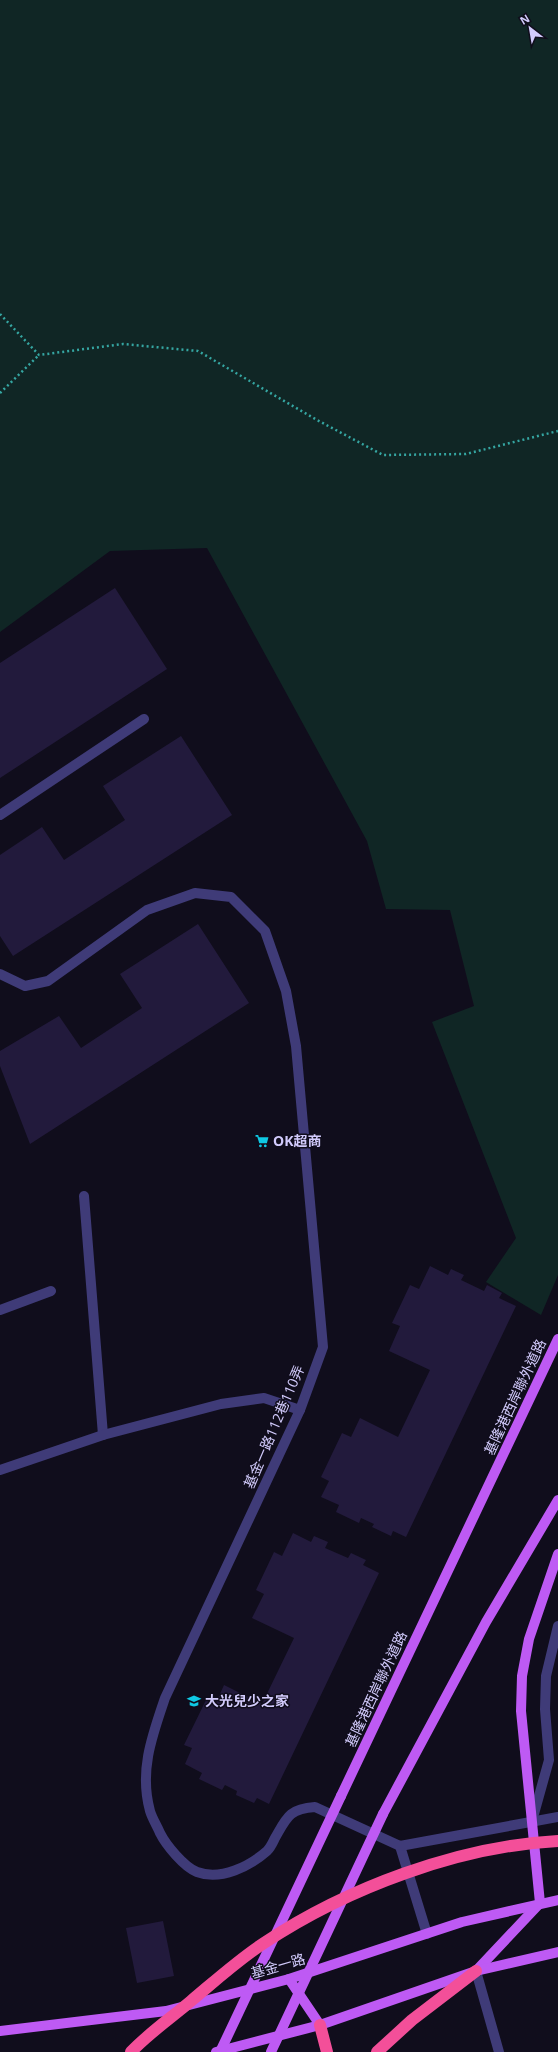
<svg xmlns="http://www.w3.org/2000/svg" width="558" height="2052" font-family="'Open Sans','Noto Sans TC',sans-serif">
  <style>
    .green { fill: #102625 }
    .building { fill: #221a3c }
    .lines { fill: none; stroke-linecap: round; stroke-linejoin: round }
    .path { stroke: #35a6a2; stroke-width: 2.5; stroke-dasharray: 2 3; stroke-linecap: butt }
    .lane { stroke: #3f3b78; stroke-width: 10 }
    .street { stroke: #3f3b78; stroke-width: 10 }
    .primary { stroke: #be5af4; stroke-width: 10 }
    .highway { stroke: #f34f99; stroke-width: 12 }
    .primary-bridge { stroke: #be5af4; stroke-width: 10 }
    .highway-bridge { stroke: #f34f99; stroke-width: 12 }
    .labels { text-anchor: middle; stroke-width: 3; stroke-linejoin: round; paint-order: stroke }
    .poi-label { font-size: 14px; font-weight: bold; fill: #d2cbfc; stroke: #100d1c; text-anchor: start }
    .street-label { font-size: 14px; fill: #d2cbfc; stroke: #100d1c }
  </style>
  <rect width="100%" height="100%" fill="#100d1c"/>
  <polygon class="green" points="0,0 558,0 558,1275 541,1315 486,1282 516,1238 432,1022 474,1006 450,910 386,909 367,841 207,548 110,551 0,632"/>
  <g class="building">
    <polygon points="115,588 167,669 0,778 0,663"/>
    <polygon points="181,736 232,815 13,956 0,936 0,855 42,827 64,860 125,820 103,786"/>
    <polygon points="198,924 249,1003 30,1144 0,1066 0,1051 59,1016 81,1048 110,1029 142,1008 120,974"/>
    <polygon points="430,1266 448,1275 451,1269 464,1275 461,1280 484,1291 487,1285 502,1293 499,1298 516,1306 406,1537 393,1531 391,1536 372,1527 374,1524 361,1518 359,1523 336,1512 339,1505 321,1497 329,1481 321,1477 342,1433 351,1437 360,1418 398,1437 430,1370 389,1351 400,1326 392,1323 410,1285 419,1289"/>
    <polygon points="293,1533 311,1542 314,1536 328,1542 325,1548 348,1558 351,1553 366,1560 363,1565 379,1573 269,1804 257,1798 254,1803 236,1795 237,1791 225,1785 222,1790 199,1779 202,1773 185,1764 192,1748 184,1745 206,1700 215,1705 224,1685 262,1704 294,1638 252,1618 264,1594 256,1590 274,1552 282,1556"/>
    <polygon points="163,1921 174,1976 137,1983 126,1928"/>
  </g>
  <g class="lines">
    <g class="path">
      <polyline points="0,314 39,355 123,344 198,351 317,420 383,455 466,454 558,431"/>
      <polyline points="0,393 39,355"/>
    </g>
    <g class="lane">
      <polyline points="0,815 144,719"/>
      <polyline points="84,1196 103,1435"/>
      <polyline points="0,1470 103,1435 221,1404 264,1398 300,1410"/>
      <polyline points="532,1821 549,1760 545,1709 546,1676 558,1626"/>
      <polyline points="400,1846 427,1934"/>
    </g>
    <g class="street">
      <path d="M0 974 25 986 48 981 147 910 195 893 231 897 265 931 286 991 296 1046 323 1347 300 1410 165 1698C152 1736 139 1771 150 1811 152 1818 157 1826 160 1833 166 1845 184 1867 197 1872 221 1881 250 1866 267 1851 271 1847 273 1842 275 1838 287 1817 289 1809 315 1807L400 1846 558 1817"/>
      <polyline points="0,1310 51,1291"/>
      <polyline points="476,1971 499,2052"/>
    </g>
    <g class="primary">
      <polyline points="341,1796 558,1339"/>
      <polyline points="383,1814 486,1622 558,1500"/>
      <polyline points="476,1971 540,1903 521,1711 522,1676 529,1639 558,1554"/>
      <polyline points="289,1979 320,2025"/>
      <polyline points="0,2031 166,2011 289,1979 462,1922 558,1900"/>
      <polyline points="216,2052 320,2025 476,1971 558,1952"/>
    </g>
    <g class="highway">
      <polyline points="320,2025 327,2052"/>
      <polyline points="377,2052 412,2020 476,1971"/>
    </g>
    <g class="primary-bridge">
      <polyline points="220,2052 341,1796"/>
      <polyline points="271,2052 383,1814"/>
    </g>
    <path class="highway-bridge" d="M131 2052C149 2033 171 2018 191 2001 215 1981 238 1960 264 1943 347 1888 459 1846 558 1841"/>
  </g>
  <defs>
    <g id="supermarket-bare" transform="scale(1.08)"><path d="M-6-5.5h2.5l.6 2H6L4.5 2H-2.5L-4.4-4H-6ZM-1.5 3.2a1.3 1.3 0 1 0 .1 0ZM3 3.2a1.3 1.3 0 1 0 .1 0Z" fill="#0fc9e4" stroke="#100d1c" stroke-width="2.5" paint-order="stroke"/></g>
    <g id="school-bare" transform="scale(1.08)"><path d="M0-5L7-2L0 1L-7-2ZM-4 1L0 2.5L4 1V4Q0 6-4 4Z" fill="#0fc9e4" stroke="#100d1c" stroke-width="2.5" paint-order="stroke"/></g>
  </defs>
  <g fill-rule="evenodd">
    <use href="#supermarket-bare" x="262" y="1141"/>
    <use href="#school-bare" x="194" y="1701"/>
  </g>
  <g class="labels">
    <g class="poi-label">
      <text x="273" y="1146">OK超商</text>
      <text x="205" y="1706">大光兒少之家</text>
    </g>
    <g class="street-label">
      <text transform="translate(515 1397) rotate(-65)" y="5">基隆港西岸聯外道路</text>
      <text transform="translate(274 1427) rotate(-67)" y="5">基金一路112巷110弄</text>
      <text transform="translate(376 1689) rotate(-65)" y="5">基隆港西岸聯外道路</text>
      <text transform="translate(278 1966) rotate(-16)" y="5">基金一路</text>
    </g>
  </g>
  <g transform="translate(530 28) rotate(329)" stroke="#100d1c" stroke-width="3" paint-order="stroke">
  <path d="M0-3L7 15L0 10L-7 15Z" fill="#d2cbfc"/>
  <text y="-6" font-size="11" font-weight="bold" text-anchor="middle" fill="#d2cbfc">N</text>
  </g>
</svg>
